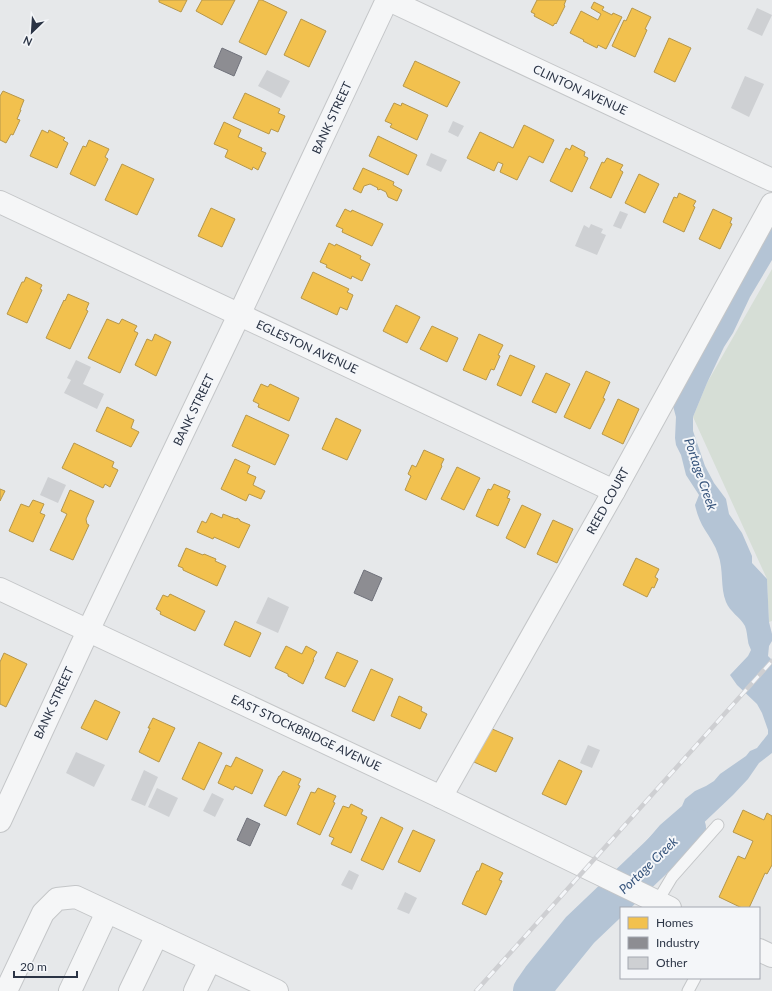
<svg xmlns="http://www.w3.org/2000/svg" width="772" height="991" font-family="Lato,sans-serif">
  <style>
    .green { fill: #d6ded6 }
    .water { fill: #b4c4d5 }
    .homes { fill: #f2c14e; stroke: #b6974b }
    .industry { fill: #8d8d92; stroke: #70727b }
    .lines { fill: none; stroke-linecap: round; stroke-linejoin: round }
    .river { stroke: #b4c4d5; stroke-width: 38 }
    .building { fill: #ced0d3 }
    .lane-casing { stroke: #c4c6c8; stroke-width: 13 }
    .street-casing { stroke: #c4c6c8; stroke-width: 24 }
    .lane { stroke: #f5f6f7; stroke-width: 11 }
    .street { stroke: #f5f6f7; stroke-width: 22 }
    .rail-casing { stroke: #cecfd2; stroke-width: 4.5 }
    .rail { stroke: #f4f6f9; stroke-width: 3; stroke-dasharray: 9; stroke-linecap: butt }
    .labels { text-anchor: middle; stroke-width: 4; stroke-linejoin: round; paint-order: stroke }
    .street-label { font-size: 12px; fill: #2b3445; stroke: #f4f6f9 }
    .water-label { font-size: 13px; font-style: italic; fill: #34527a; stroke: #f4f6f9 }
  </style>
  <rect width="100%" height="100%" fill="#e6e8ea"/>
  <polygon class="green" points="772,269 772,621 769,622 767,579 693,417 707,383"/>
  <g class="water">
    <path d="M772 226V260L750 297 733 333 724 347 707 383 693 417V431L705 466 714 483 726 499 729 514 742 533 752 556V563L767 579 769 622 772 634V641L769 646 768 656 772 660V753L759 763 748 779 733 795 657 867 632 854 636 851 642 846 660 825 682 806 685 799 695 791 706 786 714 781 720 774 746 756 750 751 757 748 768 734V730L762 713 757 704 737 685 730 675 748 656 751 650C750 647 748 644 748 641 747 636 747 631 745 626 740 617 730 612 726 602 720 587 724 570 718 554 715 545 710 538 705 530 700 522 697 514 695 505L699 495 686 475 681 455 676 445 675 438 676 417 673 406 679 395Z"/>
    <polygon points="596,907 612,915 549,991 521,991 528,972 579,919"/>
  </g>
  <g class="homes">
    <polygon points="159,0 187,0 181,12 159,2"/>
    <polygon points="202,0 235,0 222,25 196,11"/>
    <polygon points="259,0 262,0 287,12 266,55 239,42"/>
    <polygon points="537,0 566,0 564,5 565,6 556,24 555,23 553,26 534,16 535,14 531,12"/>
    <polygon points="594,2 604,7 602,10 612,15 613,13 622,17 606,49 598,45 597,48 583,41 584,40 570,33 581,11 598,20 601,14 591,8"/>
    <polygon points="632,8 651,17 645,29 647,30 635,57 612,46 624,20 626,21"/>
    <polygon points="301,19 326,31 309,67 284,55"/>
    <polygon points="669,38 691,48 675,82 654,72"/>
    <polygon points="415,61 460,82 447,107 403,86"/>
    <polygon points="3,91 24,100 20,110 21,110 17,119 20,120 13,135 11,134 6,143 0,140 0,96"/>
    <polygon points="245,93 280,109 278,113 285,116 278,132 271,129 269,134 233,118"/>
    <polygon points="394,103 401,106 402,103 428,115 417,140 390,127 392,124 385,121"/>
    <polygon points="224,122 241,130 238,137 262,148 261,151 266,153 258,170 253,167 252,170 225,157 228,150 214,144"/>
    <polygon points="524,125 554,140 543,163 529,156 517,180 500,172 503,164 498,162 494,171 467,158 480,132 513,148"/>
    <polygon points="42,130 48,133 49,130 65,138 63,140 68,143 57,168 30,156"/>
    <polygon points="378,136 417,155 408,175 369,156"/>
    <polygon points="89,140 109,149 105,157 108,159 95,186 70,174 83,146 86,147"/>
    <polygon points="572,145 585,152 584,156 588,158 572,192 550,181 566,148 570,150"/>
    <polygon points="607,158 623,165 620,170 623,172 611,198 590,188 602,162 604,163"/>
    <polygon points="122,164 154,179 137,215 105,200"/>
    <polygon points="363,168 394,182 393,185 402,190 397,201 388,197 386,192 380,189 379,190 377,189 378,188 370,184 364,186 361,193 353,189"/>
    <polygon points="639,174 659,184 645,213 625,203"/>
    <polygon points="679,193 696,201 693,206 695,207 684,232 663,222 674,197 677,198"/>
    <polygon points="211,208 235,219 222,247 198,236"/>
    <polygon points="345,209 351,212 352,210 383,224 372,246 342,232 343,229 336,226"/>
    <polygon points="713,209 732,218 730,223 732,224 720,249 699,239"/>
    <polygon points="329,243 335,246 336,244 361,256 360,259 370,264 362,281 352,276 351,279 326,267 327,265 320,262"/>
    <polygon points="313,272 349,289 347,292 353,295 347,310 340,307 337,315 301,298"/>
    <polygon points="26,277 42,285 40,289 42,290 27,323 7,314 22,282 24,282"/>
    <polygon points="68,294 89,303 86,310 88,311 70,349 46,338 64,300 65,301"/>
    <polygon points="396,305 420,317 407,343 383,331"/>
    <polygon points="107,319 119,324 122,319 137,326 134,331 138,333 120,373 88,358"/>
    <polygon points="432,326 458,338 447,362 420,349"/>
    <polygon points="155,334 171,342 156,376 135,365 147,339 152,341"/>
    <polygon points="479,334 503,345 498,355 500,356 494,370 491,369 486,380 463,370"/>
    <polygon points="510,355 535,366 521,396 497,385"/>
    <polygon points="586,371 610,382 603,398 605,399 590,429 564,417"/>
    <polygon points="546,373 570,384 556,413 532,402"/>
    <polygon points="261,384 268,387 270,384 299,398 289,421 258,407 259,404 253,401"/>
    <polygon points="618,399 639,409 623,444 602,434"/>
    <polygon points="107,407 134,420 131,428 139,432 131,447 96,431"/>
    <polygon points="246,415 289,435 275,465 232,446"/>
    <polygon points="336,418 361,430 347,460 322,449"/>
    <polygon points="74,443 114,462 112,467 118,470 110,487 105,484 103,488 62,468"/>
    <polygon points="424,450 444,459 441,465 442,466 426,500 405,490 411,476 408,474 412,465 416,467"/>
    <polygon points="235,459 250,466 247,473 256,477 253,485 265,491 261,499 249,494 246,501 221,489"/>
    <polygon points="457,467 480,478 464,510 441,499"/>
    <polygon points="494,484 510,491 507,498 510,499 498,526 476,516 488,489 491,490"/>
    <polygon points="0,489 5,491 0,501"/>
    <polygon points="70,490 94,501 86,519 87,524 89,525 73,560 50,550 67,514 61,511"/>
    <polygon points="33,500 44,504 40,513 45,515 33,542 9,531 21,504 29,507"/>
    <polygon points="522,505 541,514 525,548 506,538"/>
    <polygon points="211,513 222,518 223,514 236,519 237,518 240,520 240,521 250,525 239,548 214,537 213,539 197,532 202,521 206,523"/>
    <polygon points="553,520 573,529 557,563 537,554"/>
    <polygon points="186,548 203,555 204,554 216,559 215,561 226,566 217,586 183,570 183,568 178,566"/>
    <polygon points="636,558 659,569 655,577 658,579 654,588 652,587 647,597 623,585"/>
    <polygon points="170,594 205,611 195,631 160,614 161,612 156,609 163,595 168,597"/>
    <polygon points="235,621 261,633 250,657 224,645"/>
    <polygon points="286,646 302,654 306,646 317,652 313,659 314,660 303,684 288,676 288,674 275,668"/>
    <polygon points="337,652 358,661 345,687 325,678"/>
    <polygon points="4,653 27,664 6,707 0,704 0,662"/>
    <polygon points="371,669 393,679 374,721 352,711"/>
    <polygon points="399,696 422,707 421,711 427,714 420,729 391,716"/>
    <polygon points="95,700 120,712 107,740 81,728"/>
    <polygon points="153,718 175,728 159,762 139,752 150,728 148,728"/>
    <polygon points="490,728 513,738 496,772 474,762"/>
    <polygon points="199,742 222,753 204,790 182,779"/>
    <polygon points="236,757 263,770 252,794 235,786 233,790 218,783 226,765 231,767"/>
    <polygon points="559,760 582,771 566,805 542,794"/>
    <polygon points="283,771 301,779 298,785 300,786 286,816 264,806 279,776 280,776"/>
    <polygon points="318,788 336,796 333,802 335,803 320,835 297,824 311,792 315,793"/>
    <polygon points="351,804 363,810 361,814 367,817 351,853 331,844 334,838 329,836 343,806 349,808"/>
    <polygon points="743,810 764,820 767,813 772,816 772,865 767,874 765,873 749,908 742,908 719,897 738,856 745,859 753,841 733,832"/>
    <polygon points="381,817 403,828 383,870 361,860"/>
    <polygon points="413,830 435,840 420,872 398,862"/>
    <polygon points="482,863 503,873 499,880 502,881 486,915 462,904 477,871 479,871"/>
  </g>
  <g class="industry">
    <polygon points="222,48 242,57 234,76 214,67"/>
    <polygon points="364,570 382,578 372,601 354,593"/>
    <polygon points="247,818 260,824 250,846 237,840"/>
  </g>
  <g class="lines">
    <polyline class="river" points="532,991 541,978 580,930 687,828"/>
  </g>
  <g class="building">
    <polygon points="757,8 772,15 762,36 747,29"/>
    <polygon points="267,70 290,81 281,98 258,86"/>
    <polygon points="745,76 764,84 749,117 731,108"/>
    <polygon points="453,121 464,126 458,137 448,132"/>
    <polygon points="431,153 447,160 441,172 426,165"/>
    <polygon points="620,211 628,214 621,229 613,226"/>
    <polygon points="591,224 603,229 601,233 606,235 597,255 575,246 584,225 589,228"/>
    <polygon points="76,360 91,367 83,384 104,394 97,409 64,393 71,380 67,378"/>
    <polygon points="48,477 66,485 58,503 40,495"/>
    <polygon points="268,597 289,607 278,633 256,623"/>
    <polygon points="588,745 600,750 592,768 580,763"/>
    <polygon points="76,752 105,765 94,787 66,773"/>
    <polygon points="144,770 158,777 145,806 131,800"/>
    <polygon points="157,788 178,798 169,817 148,807"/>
    <polygon points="212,793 224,799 215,817 203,811"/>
    <polygon points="349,870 359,875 352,890 341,885"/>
    <polygon points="405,892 417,898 409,914 397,909"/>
  </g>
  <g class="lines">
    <g class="lane-casing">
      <g id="lane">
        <polyline points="657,902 672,877 718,825"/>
        <polyline points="688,991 695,978"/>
      </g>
    </g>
    <g class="street-casing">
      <g id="street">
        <polyline points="389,0 772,180"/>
        <polyline points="0,202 614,491"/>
        <polyline points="0,589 441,797 670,908"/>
        <polyline points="441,797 614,491 772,204"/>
        <polyline points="0,821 88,631 239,315 387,0"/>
        <polyline points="759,950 772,956"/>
        <polyline points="6,991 43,913 57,899 76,897 277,991"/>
        <polyline points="70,991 107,912"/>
        <polyline points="130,991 157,935"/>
        <polyline points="195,991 210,960"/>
      </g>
    </g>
    <use href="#lane" class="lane"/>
    <use href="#street" class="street"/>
    <g class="rail-casing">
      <polyline id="rail" points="476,991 772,661"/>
    </g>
    <use href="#rail" class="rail"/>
  </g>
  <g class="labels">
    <g class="street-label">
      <text transform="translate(580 90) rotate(25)" y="4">CLINTON AVENUE</text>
      <text transform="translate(332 118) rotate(-65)" y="4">BANK STREET</text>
      <text transform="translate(307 347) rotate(25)" y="4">EGLESTON AVENUE</text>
      <text transform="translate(194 410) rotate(-64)" y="4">BANK STREET</text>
      <text transform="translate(608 501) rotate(-61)" y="4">REED COURT</text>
      <text transform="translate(54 703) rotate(-65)" y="4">BANK STREET</text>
      <text transform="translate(306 733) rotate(25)" y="4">EAST STOCKBRIDGE AVENUE</text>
    </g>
    <g class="water-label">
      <text transform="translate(701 474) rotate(71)" y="5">Portage Creek</text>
      <text transform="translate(648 865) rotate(-44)" y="5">Portage Creek</text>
    </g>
  </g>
  <rect x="620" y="907" width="140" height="72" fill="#f4f6f9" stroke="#a4a8b1"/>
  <rect x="628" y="917" width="20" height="12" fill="#f2c14e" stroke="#a4a8b1"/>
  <text x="656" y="927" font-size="12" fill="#2b3445">Homes</text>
  <rect x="628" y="937" width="20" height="12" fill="#8d8d92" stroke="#a4a8b1"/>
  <text x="656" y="947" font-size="12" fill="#2b3445">Industry</text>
  <rect x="628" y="957" width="20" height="12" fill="#ced0d3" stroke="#a4a8b1"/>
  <text x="656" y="967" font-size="12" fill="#2b3445">Other</text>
  <g transform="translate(32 32) rotate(205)" stroke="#f4f6f9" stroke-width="3" paint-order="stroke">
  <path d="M0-3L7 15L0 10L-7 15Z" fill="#2b3445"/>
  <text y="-6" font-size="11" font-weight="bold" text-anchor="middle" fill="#2b3445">N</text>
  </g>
  <path d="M14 971v6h63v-6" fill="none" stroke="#2b3445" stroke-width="2"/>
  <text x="20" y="971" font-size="12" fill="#2b3445" stroke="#f4f6f9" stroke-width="3" paint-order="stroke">20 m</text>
</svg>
